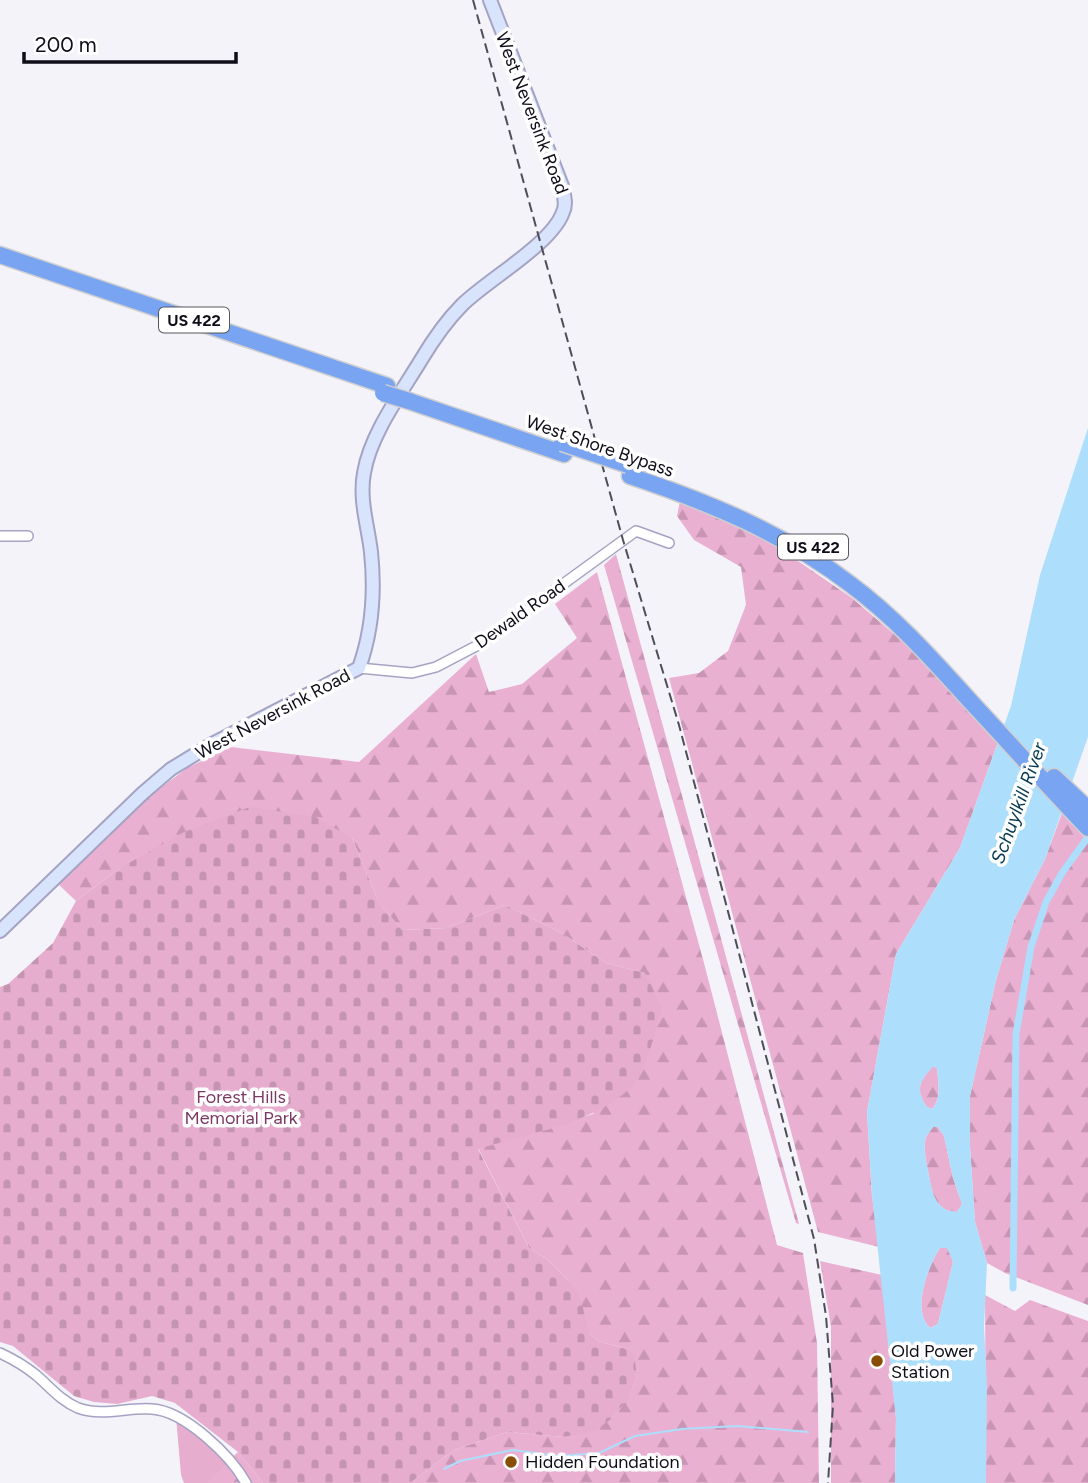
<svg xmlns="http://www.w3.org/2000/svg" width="1088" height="1483" font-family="Figtree,sans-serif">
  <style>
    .green { fill: #e6adcf }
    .forest { fill: url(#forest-firs) }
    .cemetery { fill: url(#cemetery-stones) }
    .water { fill: #addefb; fill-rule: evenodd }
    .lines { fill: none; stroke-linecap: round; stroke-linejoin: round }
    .stream { stroke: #addefb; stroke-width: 2 }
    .canal { stroke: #addefb; stroke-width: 7 }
    .street-casing { stroke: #a5a3c3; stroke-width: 12 }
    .secondary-casing { stroke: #a5a3c3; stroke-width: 16 }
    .highway-casing { stroke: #cfcfd1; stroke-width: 19 }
    .street { stroke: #fff; stroke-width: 9 }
    .secondary { stroke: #d7e4fb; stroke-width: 12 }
    .highway { stroke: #79a4f1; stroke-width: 16 }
    .rail { stroke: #4f4e58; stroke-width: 2; stroke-dasharray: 10 5; stroke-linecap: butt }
    .highway-bridge-casing { stroke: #cfcfd1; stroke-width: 19; stroke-linecap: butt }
    .highway-bridge { stroke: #79a4f1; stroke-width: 16 }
    .poi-dot { fill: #884f04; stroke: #fff; stroke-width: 2.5 }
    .labels { text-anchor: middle; stroke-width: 7; stroke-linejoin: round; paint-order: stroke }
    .shield { fill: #fff; stroke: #56565d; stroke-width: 2 }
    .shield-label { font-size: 16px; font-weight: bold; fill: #0e0d18 }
    .street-label { font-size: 18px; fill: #0e0d18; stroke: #fff }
    .park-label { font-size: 18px; fill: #7c3864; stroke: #fff }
    .poi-label { font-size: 18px; fill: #0e0d18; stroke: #fff; text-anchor: start }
    .water-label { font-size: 19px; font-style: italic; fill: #043951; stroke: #fff }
  </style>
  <defs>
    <pattern id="forest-firs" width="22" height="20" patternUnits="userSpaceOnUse" patternTransform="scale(1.75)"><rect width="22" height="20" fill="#eab0d2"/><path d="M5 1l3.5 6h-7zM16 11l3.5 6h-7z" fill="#c896b4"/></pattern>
    <pattern id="cemetery-stones" width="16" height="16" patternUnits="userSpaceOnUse" patternTransform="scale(1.75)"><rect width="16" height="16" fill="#e6adcf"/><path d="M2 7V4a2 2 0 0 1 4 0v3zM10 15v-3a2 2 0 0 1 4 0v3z" fill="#c494b1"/></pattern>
  </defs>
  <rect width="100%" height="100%" fill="#f4f3fa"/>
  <polygon class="green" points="176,1417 200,1434 246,1483 184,1483 181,1475"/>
  <g class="forest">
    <polygon points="680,501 732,522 782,550 852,598 902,641 998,742 960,848 896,954 867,1112 872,1196 879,1247 818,1232 669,678 699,673 728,651 746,605 741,567 694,540 677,516"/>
    <polygon points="616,554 799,1224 796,1223 604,565"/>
    <polygon points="597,572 704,963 777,1245 803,1253 817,1343 819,1483 410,1483 454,1450 507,1432 563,1437 611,1419 628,1398 637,1376 623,1348 598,1341 590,1334 568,1280 548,1260 529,1248 478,1148 593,1114 645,973 606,963 563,934 505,905 447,928 402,930 379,903 352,838 120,868 76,901 58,884 150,796 187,768 231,747 359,762 476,654 489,692 522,684 577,638 555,604"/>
    <polygon points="1062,813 1088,841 1088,1305 1005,1273 987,1263 975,1222 970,1147 970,1096 996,980 1014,920 1045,859"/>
    <path d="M933 1066 937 1068C938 1082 942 1098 932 1109L927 1107C915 1090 919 1081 933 1066Z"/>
    <path d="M933 1127H938L944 1136 953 1178 962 1204 957 1212C933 1211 932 1190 928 1171 926 1161 923 1147 926 1137 928 1133 931 1130 933 1127Z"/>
    <path d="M940 1248H948L953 1262 938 1324 930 1328C911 1311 928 1266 940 1248Z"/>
    <polygon points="820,1261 882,1275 896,1418 895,1483 831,1483 831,1327"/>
    <polygon points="985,1295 1015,1311 1030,1300 1088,1321 1088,1483 986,1483"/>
    <polygon points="238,1452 263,1483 206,1483"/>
  </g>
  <path class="cemetery" d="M250 807 315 817 352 838 379 903 402 930 447 928 505 905 563 934 606 963 645 973 662 1007C656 1029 647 1070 631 1087 599 1122 523 1135 478 1149L529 1248 548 1260 568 1280 579 1294 590 1334 598 1341 623 1348 634 1354 637 1376 628 1399 611 1419 594 1431 563 1437 507 1432 454 1450 410 1483H263L238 1452 175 1403 152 1396 117 1404 94 1402 74 1396 13 1346 0 1342V987L8 984 53 943 76 901 120 868 184 832Z"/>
  <path class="water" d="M1088 428V737L1045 859 1014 920 996 980 970 1096V1147L975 1222 987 1263 984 1327 987 1385 986 1483H895L896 1418 872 1196 867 1112 896 954 960 848 1011 706 1040 575ZM934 1066 937 1069C938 1082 942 1098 932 1109L927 1107C915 1089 919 1081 934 1066ZM933 1127H938L944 1136 953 1178 962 1204 957 1212C933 1211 932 1189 928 1171 926 1160 923 1147 926 1137 928 1133 931 1130 933 1127ZM940 1248H947L953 1262 938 1324 930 1328C911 1311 928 1266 940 1248Z"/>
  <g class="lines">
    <polyline class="stream" points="444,1469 460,1461 513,1450 558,1456 599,1453 635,1436 682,1429 737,1426 808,1432"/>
    <polyline class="canal" points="1013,1288 1016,1034 1031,947 1046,902 1062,873 1088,837"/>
    <g class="street-casing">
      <g id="street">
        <polyline points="0,536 28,536"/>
        <polyline points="359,668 412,673 436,667 482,643 636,531 669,543"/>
        <path d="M0 1353C13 1359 25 1366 36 1375 50 1387 61 1401 78 1408 103 1417 127 1407 152 1409 185 1411 231 1456 246 1483"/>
      </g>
    </g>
    <g class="secondary-casing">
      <path id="secondary" d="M0 931 143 793 171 769 212 744 359 668C372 632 375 590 371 552 368 526 359 500 364 473 370 435 401 393 421 360 433 340 445 322 462 305 487 280 552 244 563 212 567 204 564 195 562 186L490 0"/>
    </g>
    <g class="highway-casing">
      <g id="highway">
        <polyline points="0,255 387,386"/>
        <polyline points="409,401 564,454"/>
        <path d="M630 476C708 502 784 533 850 584 896 618 934 661 972 703 1011 745 1049 787 1088 828"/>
        <polyline points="1054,777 1088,809"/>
      </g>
    </g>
    <use href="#street" class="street"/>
    <use href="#secondary" class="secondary"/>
    <use href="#highway" class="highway"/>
    <polyline class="rail" points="473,0 623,540 679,725 814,1239 826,1316 833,1405 828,1483"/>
    <g class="highway-bridge-casing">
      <g id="highway-bridge">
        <polyline points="383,393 409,401"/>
        <polyline points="562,443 628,465"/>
      </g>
    </g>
    <use href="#highway-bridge" class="highway-bridge"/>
  </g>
  <g class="poi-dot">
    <circle cx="877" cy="1361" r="7"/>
    <circle cx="511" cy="1462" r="7"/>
  </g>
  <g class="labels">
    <g class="shield">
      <rect x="159" y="307.5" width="70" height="25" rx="5"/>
      <rect x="778" y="534.5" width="70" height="25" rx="5"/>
    </g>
    <g class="shield-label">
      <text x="194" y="326">US 422</text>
      <text x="813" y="553">US 422</text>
    </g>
    <g class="street-label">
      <text transform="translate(532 113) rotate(69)" y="6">West Neversink Road</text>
      <text transform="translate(600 446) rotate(19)" y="6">West Shore Bypass</text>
      <text transform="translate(520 614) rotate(-35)" y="6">Dewald Road</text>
      <text transform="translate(273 714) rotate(-28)" y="6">West Neversink Road</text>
    </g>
    <g class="park-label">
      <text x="241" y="1103">Forest Hills<tspan x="241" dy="21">Memorial Park</tspan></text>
    </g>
    <g class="poi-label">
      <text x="891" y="1357">Old Power<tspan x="891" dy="21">Station</tspan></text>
      <text x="525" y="1468">Hidden Foundation</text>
    </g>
    <g class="water-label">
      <text transform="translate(1018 803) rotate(-70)" y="7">Schuylkill River</text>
    </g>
  </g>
  <path d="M24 52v10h212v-10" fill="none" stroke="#0e0d18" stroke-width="3.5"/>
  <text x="35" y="52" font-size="21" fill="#0e0d18" stroke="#ffffff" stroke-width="5" paint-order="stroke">200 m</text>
</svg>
